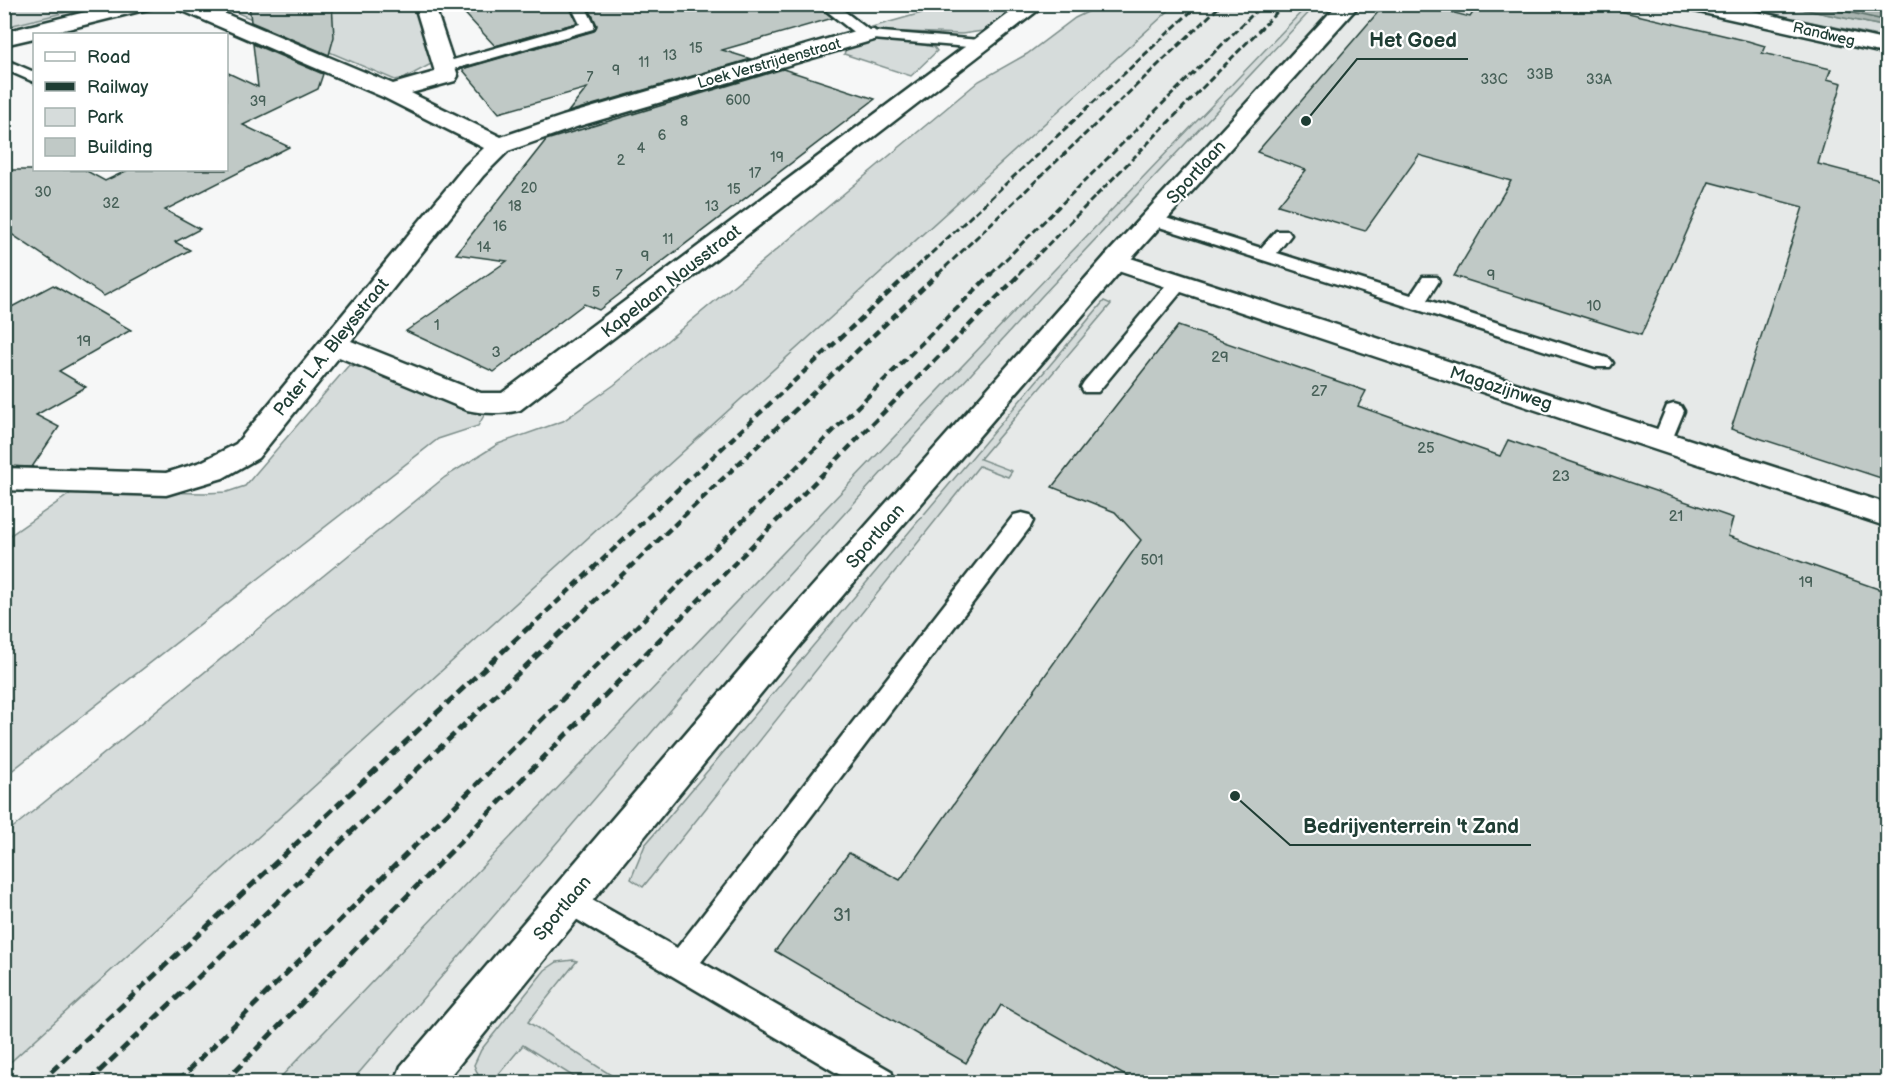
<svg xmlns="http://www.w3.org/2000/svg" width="1892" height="1087" font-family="'Balsamiq Sans',sans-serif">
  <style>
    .built { fill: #e6e9e8 }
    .green { fill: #d6dcdb; stroke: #7a8c88; stroke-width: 1.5 }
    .water { fill: #aab5b1; stroke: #72857f; stroke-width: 1.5 }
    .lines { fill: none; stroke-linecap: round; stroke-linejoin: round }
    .shore { stroke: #576d66; stroke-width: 1.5 }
    .building { fill: #c0c9c6; stroke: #1f3d34; stroke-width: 1.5 }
    .lane-casing { stroke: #1f3d34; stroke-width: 5 }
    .street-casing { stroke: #1f3d34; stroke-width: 5 }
    .secondary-casing { stroke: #1f3d34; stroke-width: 5 }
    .lane { fill: #fff; fill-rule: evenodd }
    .street { fill: #fff; fill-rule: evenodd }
    .secondary { fill: #fff; fill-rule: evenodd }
    .rail-far2 { stroke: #1f3d34; stroke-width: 3; stroke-dasharray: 7 3; stroke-linecap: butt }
    .rail-far1 { stroke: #1f3d34; stroke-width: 4.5; stroke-dasharray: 8 4.5; stroke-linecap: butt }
    .rail { stroke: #1f3d34; stroke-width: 5; stroke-dasharray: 10 5; stroke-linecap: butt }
    .labels { text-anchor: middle; stroke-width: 4.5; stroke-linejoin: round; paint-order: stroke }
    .far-number-label { font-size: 14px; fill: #476058 }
    .far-street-label { font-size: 15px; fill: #1f3d34; stroke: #fff }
    .number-label { font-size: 15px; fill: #476058 }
    .street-label { font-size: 18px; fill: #1f3d34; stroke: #fff }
    .near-number-label { font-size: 18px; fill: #476058 }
    .leader { fill: none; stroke: #1f3d34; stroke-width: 2 }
    .callout-dot { fill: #1f3d34; stroke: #fff; stroke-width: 2 }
    .callout-label { font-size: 20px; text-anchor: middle; font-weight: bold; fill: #1f3d34; stroke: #fff; stroke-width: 4.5; stroke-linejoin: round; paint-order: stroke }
  </style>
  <rect width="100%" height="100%" fill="#f6f7f7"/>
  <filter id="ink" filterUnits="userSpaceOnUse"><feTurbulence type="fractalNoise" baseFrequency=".0167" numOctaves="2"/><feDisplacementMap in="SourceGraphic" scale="12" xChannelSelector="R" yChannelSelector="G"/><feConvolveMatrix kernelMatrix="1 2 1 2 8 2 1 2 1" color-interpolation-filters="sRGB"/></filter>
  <g filter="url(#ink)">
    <polygon class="built" points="1837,4 1887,15 1887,1082 5,1082 5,1067 1175,5"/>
    <g class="green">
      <polygon points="5,4 96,4 96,5 5,27"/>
      <polygon points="219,5 418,5 435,62 405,78 395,80"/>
      <polygon points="950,5 1020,5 983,31 962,34 879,31 872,27"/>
      <polygon points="1102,5 1175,5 5,1067 5,834 445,477 498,444 563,421 614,385 979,81 1027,54 1075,18"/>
      <polygon points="1308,5 1316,5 1041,297 756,611 351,1082 276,1082"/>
      <polygon points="1732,5 1783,5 1887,27 1887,38"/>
      <polygon points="881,37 934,47 937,51 911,76 844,54 846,49"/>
      <polygon points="1104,301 1111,304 980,459 1012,471 1008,477 979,466 643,887 631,879 645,845"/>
      <polygon points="349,365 363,368 465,410 486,412 478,426 438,439 5,776 5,539 74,491 205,493 227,492 245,486"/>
      <polygon points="573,960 577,961 528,1022 622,1082 582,1082 523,1045 493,1081 481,1082 474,1065 481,1050 545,970 557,962"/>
    </g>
    <polygon class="water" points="1783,5 1887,5 1887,27"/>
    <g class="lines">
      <polyline class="shore" points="1811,4 1888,21"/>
    </g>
    <g class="building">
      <polygon points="249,4 332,4 334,37 329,55 251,22"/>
      <polygon points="456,4 568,4 577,23 495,46"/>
      <polygon points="587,4 816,4 833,18 722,50 751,59 568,112 587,88 499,113 462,69 594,31 597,25"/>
      <polygon points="1385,4 1419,4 1470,17 1479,4 1590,4 1748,41 1765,46 1762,53 1831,69 1827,79 1842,83 1818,164 1887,182 1887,480 1731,429 1803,207 1709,182 1641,335 1454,276 1511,181 1419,155 1365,231 1278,205 1306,170 1257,152"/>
      <polygon points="253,44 323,74 318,89 243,125 289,147 165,210 200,229 175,242 190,250 104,296 4,229 4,170 85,170 105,181 128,170 226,170 226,72 258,87"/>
      <polygon points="783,69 875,99 599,310 584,304 494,372 406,331 507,261 456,254 546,140"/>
      <polygon points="53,285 131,330 59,371 86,387 36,415 59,427 32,467 4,466 4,311"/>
      <polygon points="1178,326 1366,391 1358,406 1500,456 1508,440 1733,518 1728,536 1887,592 1887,1083 1138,1083 1001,1005 966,1063 775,951 849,853 900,880 1141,540 1115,512 1052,487"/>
    </g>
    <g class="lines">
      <g class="lane-casing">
        <g id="lane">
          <polygon points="570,4 584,4 595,26 593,29 444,72 436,67 439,64 580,24"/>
          <polygon points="818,4 835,4 870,31 980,40 987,44 980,48 861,38"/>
          <polygon points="4,59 34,72 34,82 4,69"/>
          <polygon points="1153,214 1261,248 1276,231 1288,231 1291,235 1277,253 1411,295 1423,277 1437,277 1439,281 1427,300 1610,359 1613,363 1610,367 1596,367 1147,223 1144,219"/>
          <polygon points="1179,276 1186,278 1188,282 1186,286 1098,392 1084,392 1081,387 1084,382 1172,278"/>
          <polygon points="1674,404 1681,406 1684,411 1669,447 1655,447 1652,442 1667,406"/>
          <polygon points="1022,513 1030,515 1033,521 1030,527 701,962 891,1071 895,1082 852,1082 559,909 555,900 559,891 569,887 677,948 1014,515"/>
        </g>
      </g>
      <g class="street-casing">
        <g id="street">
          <polygon points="118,4 155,4 152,8 48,34 34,34 34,38 4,45 4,32"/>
          <path d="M173 4H202L393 84 435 72 415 6 434 4 458 76 455 81 411 93 501 137 563 116 858 30H874L877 35 874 40 579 126 508 151 483 176 351 341 481 393H502L1022 4H1046L520 410C503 414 484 414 467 410L339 357 258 458 223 478 166 495 4 490V468L166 473 201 462 236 444 465 166 484 148 383 97 176 8Z"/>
          <polygon points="1680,4 1721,4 1888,41 1888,54 1690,10"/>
          <polygon points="1115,253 1888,504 1888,527 1106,267 1102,261 1106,255"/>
        </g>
      </g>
      <g class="secondary-casing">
        <polygon id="secondary" points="1338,4 1360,4 1124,267 802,643 445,1082 395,1082 401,1066 778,625 1106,255"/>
      </g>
      <use href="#lane" class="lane"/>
      <use href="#street" class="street"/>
      <use href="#secondary" class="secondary"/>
      <g class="rail-far2">
        <polyline points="909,274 1199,4"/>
        <polyline points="938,274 1222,4"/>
        <polyline points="991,274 1263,4"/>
        <polyline points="1019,274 1285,4"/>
      </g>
      <g class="rail-far1">
        <polyline points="528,629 910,273"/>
        <polyline points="565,629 939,273"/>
        <polyline points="634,629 992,273"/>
        <polyline points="670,629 1021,273"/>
      </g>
      <g class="rail">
        <polyline points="40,1082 529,627"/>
        <polyline points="88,1082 567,627"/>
        <polyline points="177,1082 635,627"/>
        <polyline points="224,1082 672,627"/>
      </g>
    </g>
  </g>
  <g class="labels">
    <g class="far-number-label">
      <text x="696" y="53">15</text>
      <text x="670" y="60">13</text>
      <text x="644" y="67">11</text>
      <text x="616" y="75">9</text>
      <text x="1540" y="79">33B</text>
      <text x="590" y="82">7</text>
      <text x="1494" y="84">33C</text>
      <text x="1599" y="84">33A</text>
      <text x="738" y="105">600</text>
      <text x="258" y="106">39</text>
      <text x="684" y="126">8</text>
      <text x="662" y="140">6</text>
      <text x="641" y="153">4</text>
      <text x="777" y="162">19</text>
      <text x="621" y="165">2</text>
      <text x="755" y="178">17</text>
      <text x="529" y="193">20</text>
      <text x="734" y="194">15</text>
      <text x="43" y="197">30</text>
      <text x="111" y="208">32</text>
      <text x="515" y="211">18</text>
      <text x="712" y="211">13</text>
      <text x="500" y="231">16</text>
      <text x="668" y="244">11</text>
      <text x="484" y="252">14</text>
    </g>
    <g class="far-street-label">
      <text transform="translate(1824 34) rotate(13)" y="5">Randweg</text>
      <text transform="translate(769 63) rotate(-16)" y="5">Loek Verstrijdenstraat</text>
    </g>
    <g class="number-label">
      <text x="645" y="261">9</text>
      <text x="619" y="280">7</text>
      <text x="1491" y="280">9</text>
      <text x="596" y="297">5</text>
      <text x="1594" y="311">10</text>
      <text x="437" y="330">1</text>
      <text x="84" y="346">19</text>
      <text x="496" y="357">3</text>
      <text x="1220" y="362">29</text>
      <text x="1319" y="396">27</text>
      <text x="1426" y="453">25</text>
      <text x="1561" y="481">23</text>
      <text x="1676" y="521">21</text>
      <text x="1152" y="565">501</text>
      <text x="1806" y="587">19</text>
    </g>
    <g class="street-label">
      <text transform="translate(1196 172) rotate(-48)" y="6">Sportlaan</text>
      <text transform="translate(671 281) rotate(-38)" y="6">Kapelaan Nausstraat</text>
      <text transform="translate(331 347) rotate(-51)" y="6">Pater L.A. Bleysstraat</text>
      <text transform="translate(1501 388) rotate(18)" y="6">Magazijnweg</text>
      <text transform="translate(875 536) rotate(-49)" y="6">Sportlaan</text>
      <text transform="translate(562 908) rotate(-50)" y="6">Sportlaan</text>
    </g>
    <g class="near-number-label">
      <text x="842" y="921">31</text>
    </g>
  </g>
  <path class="leader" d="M1306 121L1357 59H1468M1235 796L1290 845H1531"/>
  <g class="callout-dot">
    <circle cx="1306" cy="121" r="6"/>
    <circle cx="1235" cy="796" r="6"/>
  </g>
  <g class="callout-label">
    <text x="1413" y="47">Het Goed</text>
    <text x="1411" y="833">Bedrijventerrein 't Zand</text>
  </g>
  <rect width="1892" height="1087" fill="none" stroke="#fff" stroke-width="24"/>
  <rect x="12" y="12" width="1868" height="1063" fill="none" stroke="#1f3d34" stroke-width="2" filter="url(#ink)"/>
  <rect x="33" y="33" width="195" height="138" fill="#ffffff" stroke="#a5b1ae" stroke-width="1.5"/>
  <rect x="45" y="52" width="30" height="9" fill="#ffffff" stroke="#a5b1ae" stroke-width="1.5"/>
  <text x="87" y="63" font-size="18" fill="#1f3d34">Road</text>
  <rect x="45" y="82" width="30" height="9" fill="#1f3d34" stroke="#a5b1ae" stroke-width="1.5"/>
  <text x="87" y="93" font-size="18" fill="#1f3d34">Railway</text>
  <rect x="45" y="108" width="30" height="18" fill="#d6dcdb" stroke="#a5b1ae" stroke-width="1.5"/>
  <text x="87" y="123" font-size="18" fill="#1f3d34">Park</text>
  <rect x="45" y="138" width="30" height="18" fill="#c0c9c6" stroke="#a5b1ae" stroke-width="1.5"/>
  <text x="87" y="153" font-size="18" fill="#1f3d34">Building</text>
</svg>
